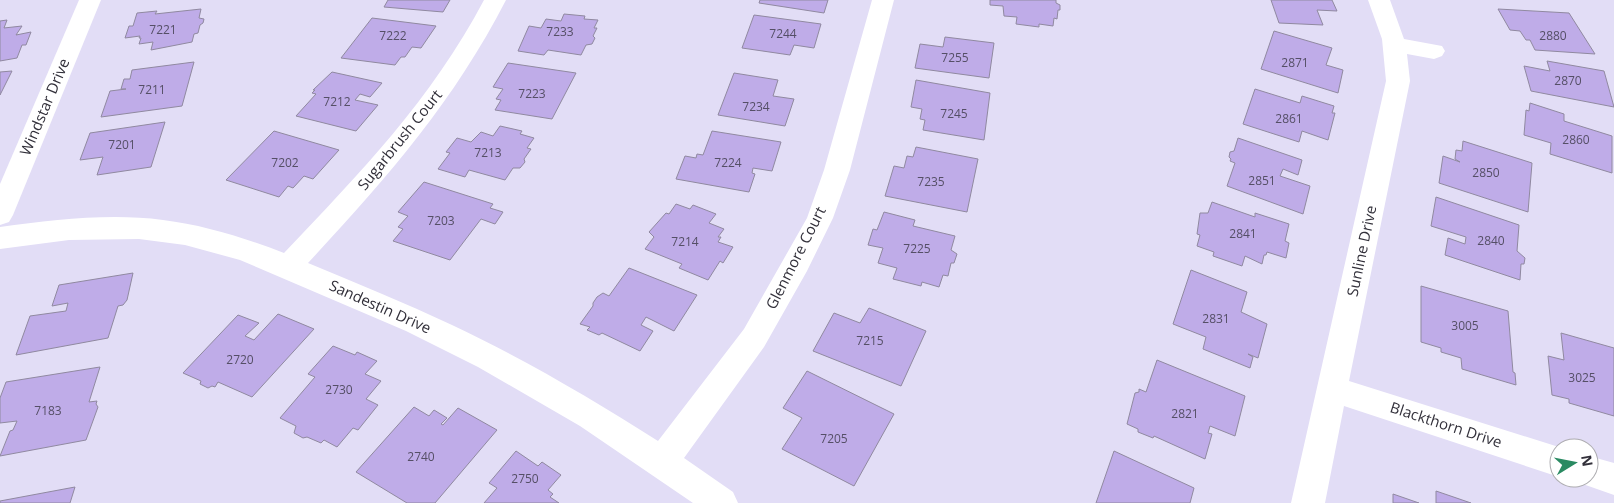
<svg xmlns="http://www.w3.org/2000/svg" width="1614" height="503" font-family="'Open Sans',sans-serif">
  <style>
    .building { fill: #bface8; stroke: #9089a0 }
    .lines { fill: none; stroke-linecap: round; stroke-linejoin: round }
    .minor { fill: #fff; fill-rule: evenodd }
    .labels { text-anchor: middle; stroke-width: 4.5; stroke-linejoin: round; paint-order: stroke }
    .number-label { font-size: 12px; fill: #554f66 }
    .street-label { font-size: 15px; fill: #32303a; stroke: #fff }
  </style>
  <rect width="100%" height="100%" fill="#e2ddf6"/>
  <g class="building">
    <polygon points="388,0 450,0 443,12 384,7"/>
    <polygon points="760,0 828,0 824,13 759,3"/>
    <polygon points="990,0 1056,0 1056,3 1060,5 1060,10 1058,10 1057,19 1054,18 1053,26 1039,24 1039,27 1016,24 1017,17 1004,16 1003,6 990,5"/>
    <polygon points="1271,0 1332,0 1337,11 1317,10 1323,25 1279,23"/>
    <polygon points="201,9 199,18 204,19 203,23 200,25 198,33 194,34 192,42 151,50 153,42 139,44 141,38 139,38 140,36 125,38 129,26 133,26 137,13 157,11 155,14"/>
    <polygon points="1498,9 1569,13 1595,54 1535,50 1530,40 1526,40 1520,31 1510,30"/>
    <polygon points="564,14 585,16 584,19 598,20 594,28 597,28 593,36 595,38 592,44 586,45 581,55 548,50 544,55 518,51 529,26 541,28 546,19 561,21"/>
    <polygon points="754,15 821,24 814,48 794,45 790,55 742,48"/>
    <polygon points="372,18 436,26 421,48 412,47 405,57 401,57 395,65 341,58"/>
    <polygon points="7,20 4,28 22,26 16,35 31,32 26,45 22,45 17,58 0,61 0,21"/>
    <polygon points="1274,31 1332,48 1326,65 1343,70 1338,93 1261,69"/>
    <polygon points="945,37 994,43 989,78 915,68 920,44 943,47"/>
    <polygon points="1547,61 1604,71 1614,107 1531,91 1524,66 1550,71"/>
    <polygon points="194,62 182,106 101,117 110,91 126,89 121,89 124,79 130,79 132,70"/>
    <polygon points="508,63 576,73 552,119 495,110 501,100 496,99 503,89 493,87"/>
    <polygon points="12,71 0,95 0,72"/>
    <polygon points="332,72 382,83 370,97 360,94 355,100 378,105 356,131 296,116 316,94 312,93 315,90 313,90"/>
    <polygon points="734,73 778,80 773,96 794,99 785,126 718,115"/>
    <polygon points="916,80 990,93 984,140 923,130 925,120 920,119 922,109 911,107"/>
    <polygon points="1255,89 1300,103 1302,96 1334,106 1332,113 1335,113 1328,140 1302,131 1299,142 1243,124"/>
    <polygon points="1530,103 1564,114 1564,121 1612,136 1612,173 1550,154 1551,143 1524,135 1526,110 1529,111"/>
    <polygon points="165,122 151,167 97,175 103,157 80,160 90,133"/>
    <polygon points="500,126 522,131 520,134 534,138 527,148 531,149 524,159 525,162 520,168 513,168 505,180 469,170 465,177 438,169 450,153 446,152 457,138 471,142 481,132 493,136"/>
    <polygon points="274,131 339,150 313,179 304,176 293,188 288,186 279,197 226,180"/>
    <polygon points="712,131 781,142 772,171 753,168 752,173 755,174 749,192 676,179 685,156 696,158 697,154 703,155"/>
    <polygon points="1238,138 1302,160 1298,175 1283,169 1280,176 1310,186 1303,214 1227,186 1235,163 1230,161 1231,159 1229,157 1230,152 1234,151"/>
    <polygon points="1463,141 1532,163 1528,212 1439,183 1443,156 1460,162 1455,159 1456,150 1462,151"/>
    <polygon points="916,147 978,159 967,212 885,196 894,166 904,168 907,156 913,157"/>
    <polygon points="424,182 493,204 490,208 503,212 495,224 481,219 450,260 393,241 403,229 398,227 408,216 398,212"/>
    <polygon points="1436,197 1519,225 1517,251 1525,258 1524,264 1521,264 1520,280 1445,255 1448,238 1465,244 1466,237 1431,226"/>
    <polygon points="1212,202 1255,217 1255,213 1289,224 1285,241 1289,243 1286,258 1267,252 1266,255 1264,255 1262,264 1245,256 1242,266 1213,256 1214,252 1197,246 1200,235 1197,234 1200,213 1208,213"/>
    <polygon points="676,204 690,209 693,205 716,214 709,223 724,229 718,237 721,237 718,242 733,247 723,263 720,261 708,280 679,268 682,264 645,249 654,237 649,232 666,213 669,214"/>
    <polygon points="884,212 915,220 913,226 955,236 951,250 957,254 954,263 951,263 948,276 943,275 939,287 922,282 921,286 893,279 897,268 878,263 883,248 868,245 873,229 877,230"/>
    <polygon points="629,268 697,295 674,331 646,317 641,325 653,331 640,351 602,333 599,335 587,330 590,327 580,324 593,306 593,303 597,297 603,293 609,296"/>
    <polygon points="1191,270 1247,292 1241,312 1267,324 1258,358 1248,354 1253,357 1250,368 1203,349 1206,337 1173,324"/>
    <polygon points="133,273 127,300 123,305 118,306 108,338 16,355 30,316 66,311 68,303 52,306 59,285"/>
    <polygon points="1421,286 1508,311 1513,372 1515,373 1516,385 1462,369 1461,358 1441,352 1441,348 1421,342"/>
    <polygon points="869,308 926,331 901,386 813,351 834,313 860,323"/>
    <polygon points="278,314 314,329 252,397 218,382 215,387 212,386 208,388 200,384 201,381 183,373 238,315 259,323 245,336 254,340"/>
    <polygon points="1561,333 1614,348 1614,416 1569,403 1569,399 1552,395 1548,356 1564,360"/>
    <polygon points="333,346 355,355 357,352 377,361 365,374 381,381 366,399 378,405 358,430 353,428 337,447 324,440 321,443 307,437 303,438 294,433 296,426 280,418 315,377 308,374"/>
    <polygon points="1157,360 1245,396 1235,436 1210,426 1208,433 1212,434 1205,459 1154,436 1153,438 1138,432 1138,429 1127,424 1135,393 1139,392 1139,389 1146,392"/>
    <polygon points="100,367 89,402 97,401 96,404 98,407 86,440 0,456 10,431 13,430 17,421 0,423 0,398 6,382"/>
    <polygon points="807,371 894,414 854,486 782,449 802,418 783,408"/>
    <polygon points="414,407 429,416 434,410 447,418 441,424 443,425 458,408 497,430 435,503 407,503 356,472"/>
    <polygon points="516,451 538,466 542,462 561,475 548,490 553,494 550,497 559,503 484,503 497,488 489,483"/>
    <polygon points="1114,451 1194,488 1190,503 1096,503"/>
    <polygon points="75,487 70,503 0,503 0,501"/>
    <polygon points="1436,491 1471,503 1436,503"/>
    <polygon points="1393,494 1419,503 1393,503"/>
  </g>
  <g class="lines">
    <g class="minor">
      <polygon points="79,0 101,0 13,215 9,222 0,225 0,184"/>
      <path d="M484 0H506C453 103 386 179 308 263 356 283 405 303 452 325 524 359 592 399 658 441L744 329 807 218 824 170 872 0H894L850 170 833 218 807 271 764 347 684 458 733 492 738 503H693L580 426 478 367 406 331 240 260 185 245 139 239 69 240 0 249V227C54 220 109 213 163 220 204 225 245 238 284 253 361 172 431 100 484 0Z"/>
      <polygon points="1368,0 1390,0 1404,39 1442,46 1445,51 1442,56 1434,59 1407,54 1410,81 1349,381 1562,448 1559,448 1559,477 1344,406 1325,503 1291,503 1386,81 1382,39"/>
      <polygon points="1589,456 1614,463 1614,495 1577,482 1576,478 1589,478"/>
    </g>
  </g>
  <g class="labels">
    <g class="number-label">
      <text x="163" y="34">7221</text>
      <text x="560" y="36">7233</text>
      <text x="783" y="38">7244</text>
      <text x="393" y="40">7222</text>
      <text x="1553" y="40">2880</text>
      <text x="955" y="62">7255</text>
      <text x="1295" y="67">2871</text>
      <text x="1568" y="85">2870</text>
      <text x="152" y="94">7211</text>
      <text x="532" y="98">7223</text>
      <text x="337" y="106">7212</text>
      <text x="756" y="111">7234</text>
      <text x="954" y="118">7245</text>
      <text x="1289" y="123">2861</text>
      <text x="1576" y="144">2860</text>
      <text x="122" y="149">7201</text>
      <text x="488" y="157">7213</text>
      <text x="285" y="167">7202</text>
      <text x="728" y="167">7224</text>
      <text x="1486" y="177">2850</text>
      <text x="1262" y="185">2851</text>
      <text x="931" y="186">7235</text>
      <text x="441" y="225">7203</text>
      <text x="1243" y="238">2841</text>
      <text x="1491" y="245">2840</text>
      <text x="685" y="246">7214</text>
      <text x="917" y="253">7225</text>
      <text x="1216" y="323">2831</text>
      <text x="1465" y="330">3005</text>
      <text x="870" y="345">7215</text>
      <text x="240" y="364">2720</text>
      <text x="1582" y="382">3025</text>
      <text x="339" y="394">2730</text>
      <text x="48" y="415">7183</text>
      <text x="1185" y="418">2821</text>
      <text x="834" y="443">7205</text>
      <text x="421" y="461">2740</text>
      <text x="525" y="483">2750</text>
    </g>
    <g class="street-label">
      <text transform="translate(45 107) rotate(-67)" y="5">Windstar Drive</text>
      <text transform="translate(400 140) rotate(-51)" y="5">Sugarbrush Court</text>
      <text transform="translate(1362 251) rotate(-78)" y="5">Sunline Drive</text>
      <text transform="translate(796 258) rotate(-63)" y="5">Glenmore Court</text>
      <text transform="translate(380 307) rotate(24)" y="5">Sandestin Drive</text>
      <text transform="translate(1446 425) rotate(18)" y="5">Blackthorn Drive</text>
    </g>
  </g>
  <g transform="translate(1574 463) rotate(80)"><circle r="24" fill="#ffffff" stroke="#adacb0"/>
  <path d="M0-4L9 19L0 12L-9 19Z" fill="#2a8a62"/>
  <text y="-8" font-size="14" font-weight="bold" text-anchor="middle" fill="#32303a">N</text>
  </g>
</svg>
